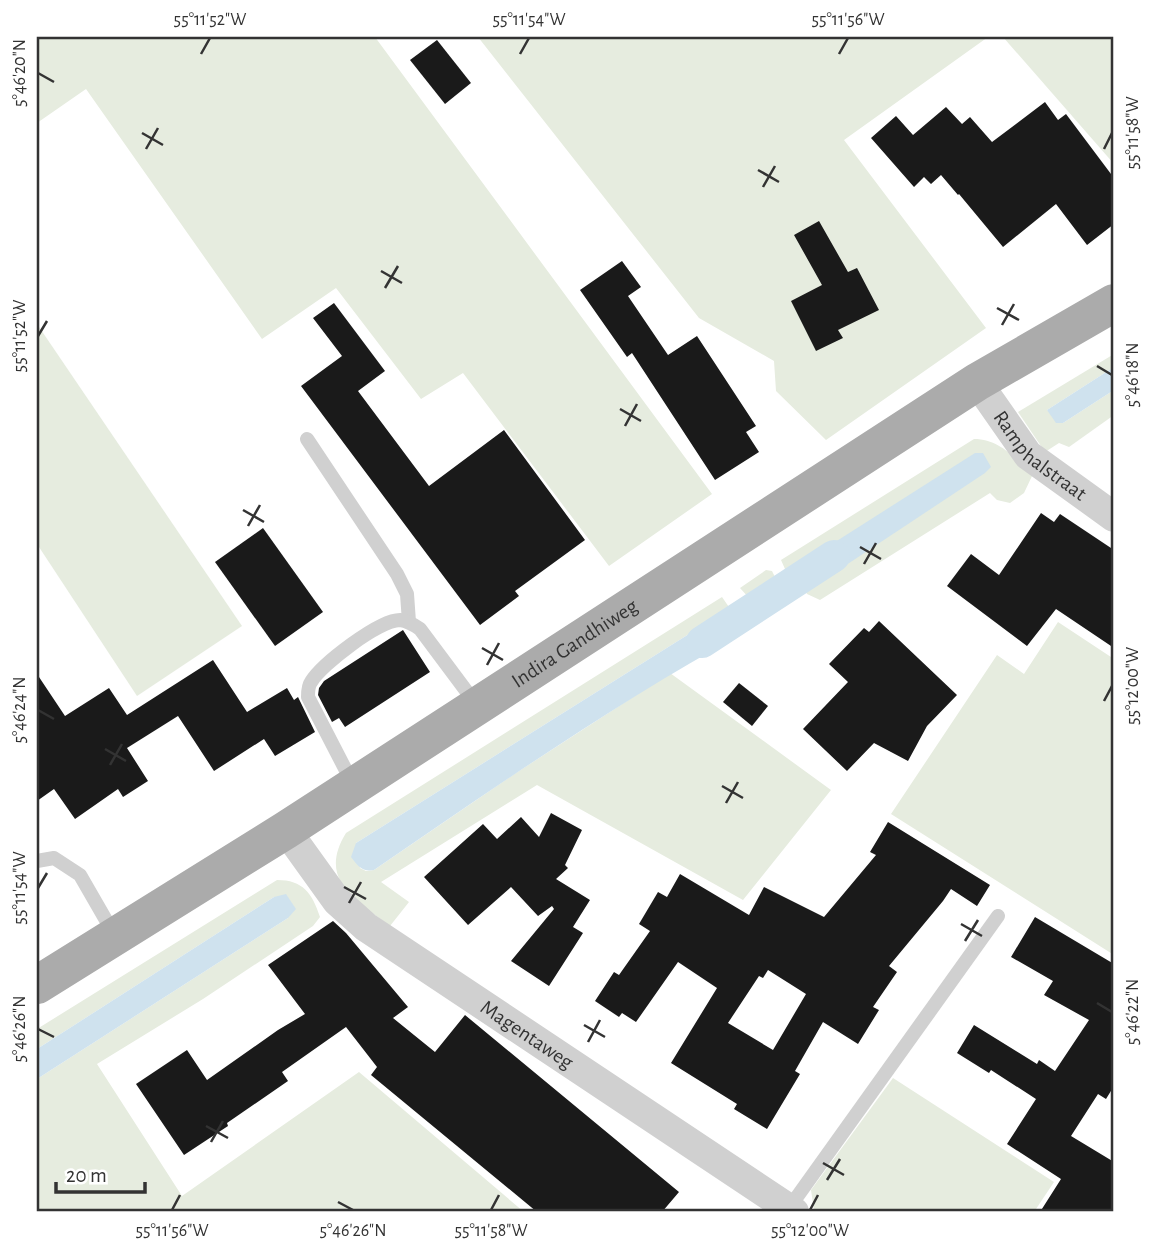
<svg xmlns="http://www.w3.org/2000/svg" width="1151" height="1249" font-family="'Alegreya Sans',sans-serif">
  <style>
    .green { fill: #e6ecdf }
    .water { fill: #cfe2ee }
    .lines { fill: none; stroke-linecap: round; stroke-linejoin: round }
    .canal { stroke: #cfe2ee; stroke-width: 32 }
    .building { fill: #1a1a1a; fill-rule: evenodd }
    .service { stroke: #d0d0d0; stroke-width: 14 }
    .minor { stroke: #d0d0d0; stroke-width: 30 }
    .primary { stroke: #ababab; stroke-width: 38 }
    .ticks { fill: none; stroke: #333; stroke-width: 2.5 }
    .labels { text-anchor: middle; stroke-width: 7; stroke-linejoin: round; paint-order: stroke }
    .street-label { font-size: 21px; fill: #333; stroke: #fff }
    .neatline { fill: none; stroke: #333; stroke-width: 2.5 }
    .ticks-label { font-size: 18px; text-anchor: middle; fill: #333 }
  </style>
  <rect width="100%" height="100%" fill="#fff"/>
  <g class="green">
    <polygon points="38,37 375,37 712,494 609,566 463,373 421,399 336,288 262,339 86,89 37,123"/>
    <polygon points="478,37 988,37 844,140 986,328 826,440 776,391 774,361 699,318"/>
    <polygon points="1003,37 1114,37 1114,164"/>
    <polygon points="37,324 242,626 137,696 37,544"/>
    <polygon points="1114,354 1114,367 1047,410 1063,423 1114,390 1114,415 1069,447 1059,443 1045,452 1018,412"/>
    <path d="M974 439C1000 439 1014 458 1033 474L1024 493 1010 503 997 500 990 493 820 600 807 594 804 588 813 587 799 565 793 571 785 569 781 560Z"/>
    <polygon points="766,570 772,571 778,583 772,581 749,598 740,588"/>
    <path d="M722 597 731 610 689 634 356 843 360 868 366 871 374 870 516 773 670 673 831 790 743 900 537 785 381 882 409 902 390 926C356 900 317 880 346 833Z"/>
    <polygon points="1058,622 1114,659 1114,955 891,814 997,655 1024,674"/>
    <path d="M277 880C303 880 312 893 320 917L313 926 203 999 97 1064 182 1196 359 1072 524 1212H37V1079L288 918 274 897 37 1049V1029Z"/>
    <polygon points="893,1078 1054,1182 1034,1212 818,1212 814,1210 811,1190"/>
  </g>
  <g class="water">
    <polygon points="1114,367 1114,390 1063,423 1056,423 1047,410"/>
    <polygon points="975,453 983,453 991,467 985,473 813,587 804,588 793,571 799,565"/>
    <polygon points="772,581 778,583 789,600 762,620 749,598"/>
    <path d="M731 610 745 632C616 703 495 787 374 870 362 872 358 866 351 857L356 843 689 634Z"/>
    <polygon points="286,894 296,909 288,918 37,1079 37,1049 274,897"/>
  </g>
  <g class="lines">
    <polyline class="canal" points="702,642 834,556"/>
  </g>
  <g class="building">
    <polygon points="437,40 471,83 445,104 410,60"/>
    <polygon points="1045,102 1058,120 1066,114 1114,178 1114,224 1087,245 1056,204 1003,247 959,194 958,195 941,175 931,184 924,177 914,187 871,138 896,116 913,135 946,107 962,124 970,117 992,142"/>
    <polygon points="819,221 848,272 857,268 879,310 838,330 843,338 816,351 791,301 822,285 794,235"/>
    <polygon points="622,261 641,287 628,296 668,355 697,336 756,426 746,432 759,452 715,480 632,353 627,357 580,290"/>
    <polygon points="334,303 385,371 358,391 429,486 504,430 585,540 515,591 519,596 480,625 301,386 342,356 313,318"/>
    <polygon points="1041,513 1054,522 1060,514 1114,550 1114,648 1056,609 1027,646 947,586 971,554 999,575"/>
    <polygon points="263,528 323,612 275,646 215,562"/>
    <polygon points="879,621 957,695 927,726 908,761 874,743 847,771 803,729 848,682 829,664 864,628 869,632"/>
    <polygon points="403,630 430,672 345,727 339,718 332,722 318,695 319,688 324,681"/>
    <polygon points="213,660 247,712 287,688 294,700 298,697 315,732 275,756 264,739 214,771 178,716 127,748 148,781 123,797 118,789 75,819 54,789 37,801 37,674 65,716 109,688 127,715"/>
    <polygon points="739,683 768,706 752,726 723,702"/>
    <polygon points="551,813 582,830 565,865 568,868 556,879 590,900 573,927 583,933 549,986 511,961 554,909 552,906 538,916 511,887 468,925 424,877 483,824 497,839 521,817 539,837"/>
    <path d="M888 822 990 885 977 906 951 889 943 901 889 966 897 972 873 1007 879 1010 858 1044 823 1022 795 1071 800 1074 767 1129 734 1109 737 1104 671 1063 717 988 678 962 636 1022 622 1013 619 1017 595 1001 614 972 619 975 650 931 639 924 658 892 667 897 680 874 749 915 764 887 824 917 876 855 870 852ZM768 970 806 994 773 1050 728 1023 759 976 763 978Z"/>
    <polygon points="1035,917 1114,964 1114,1086 1106,1099 1098,1094 1071,1136 1114,1162 1114,1212 1040,1212 1061,1179 1007,1144 1036,1099 991,1070 989,1073 957,1053 974,1025 1037,1064 1039,1060 1055,1071 1089,1020 1044,995 1053,981 1011,957"/>
    <polygon points="333,921 346,933 408,1007 393,1018 435,1052 465,1015 679,1192 662,1212 537,1212 371,1075 377,1067 346,1027 282,1072 288,1081 227,1123 228,1126 184,1155 136,1084 187,1050 207,1080 278,1030 305,1014 268,965"/>
  </g>
  <g class="lines">
    <g class="service">
      <polyline points="307,439 397,574 407,594 409,622"/>
      <path d="M353 784 308 697C308 692 308 686 311 682 322 664 379 620 400 620 408 621 413 624 420 629L476 704"/>
      <polyline points="37,861 54,858 80,875 114,934"/>
      <polyline points="789,1208 998,916"/>
    </g>
    <g class="minor">
      <path id="s1" d="M977 382 1028 455 1114 517"/>
      <path id="s2" d="M286 830 337 901 366 927 794 1212"/>
    </g>
    <path class="primary" id="s3" d="M37 985 286 830 977 382 1114 303"/>
  </g>
  <path class="ticks" d="M201 54 210 38M520 54 529 38M839 54 848 38M38 73 54 82M142 133 163 145M146 149 158 128M1104 149 1112 133M758 170 779 182M763 187 775 166M381 271 402 283M385 288 398 266M997 308 1019 320M1002 325 1014 304M38 336 47 321M1097 366 1112 375M620 409 641 421M625 426 637 404M243 510 264 522M248 526 260 505M860 547 881 559M864 564 876 543M482 648 503 660M487 665 499 643M1104 701 1112 686M38 710 54 719M105 749 126 761M110 765 122 744M722 786 743 798M726 803 738 782M344 887 366 899M38 888 47 873M349 903 361 882M961 924 982 936M965 941 978 920M1097 1003 1112 1012M584 1025 605 1037M38 1029 54 1037M588 1042 600 1020M206 1126 228 1138M211 1142 223 1121M823 1163 844 1175M827 1180 840 1159M338 1202 353 1210M172 1210 180 1195M491 1210 499 1195M810 1210 818 1195"/>
  <g class="labels">
    <g class="street-label">
      <text dy="7" stroke="none"><textPath href="#s1" startOffset="98">Ramphalstraat</textPath></text>
      <text dy="7" stroke="none"><textPath href="#s3" startOffset="637">Indira Gandhiweg</textPath></text>
      <text dy="7" stroke="none"><textPath href="#s2" startOffset="320">Magentaweg</textPath></text>
    </g>
  </g>
  <rect width="1151" height="1249" fill="none" stroke="#ffffff" stroke-width="77"/>
  <path d="M56 1182v10h89v-10" fill="none" stroke="#333333" stroke-width="3.5"/>
  <text x="66" y="1182" font-size="21" fill="#333333" stroke="#ffffff" stroke-width="5" paint-order="stroke">20 m</text>
  <rect x="38" y="38" width="1074" height="1172" class="neatline"/>
  <g class="ticks-label">
    <text x="210" y="25">55°11'52"W</text>
    <text x="529" y="25">55°11'54"W</text>
    <text x="848" y="25">55°11'56"W</text>
    <text transform="translate(19 73) rotate(-90)" y="6">5°46'20"N</text>
    <text transform="translate(1132 133) rotate(-90)" y="6">55°11'58"W</text>
    <text transform="translate(19 336) rotate(-90)" y="6">55°11'52"W</text>
    <text transform="translate(1132 375) rotate(-90)" y="6">5°46'18"N</text>
    <text transform="translate(1132 686) rotate(-90)" y="6">55°12'00"W</text>
    <text transform="translate(19 710) rotate(-90)" y="6">5°46'24"N</text>
    <text transform="translate(19 888) rotate(-90)" y="6">55°11'54"W</text>
    <text transform="translate(1132 1012) rotate(-90)" y="6">5°46'22"N</text>
    <text transform="translate(19 1029) rotate(-90)" y="6">5°46'26"N</text>
    <text x="172" y="1236">55°11'56"W</text>
    <text x="353" y="1236">5°46'26"N</text>
    <text x="491" y="1236">55°11'58"W</text>
    <text x="810" y="1236">55°12'00"W</text>
  </g>
</svg>
